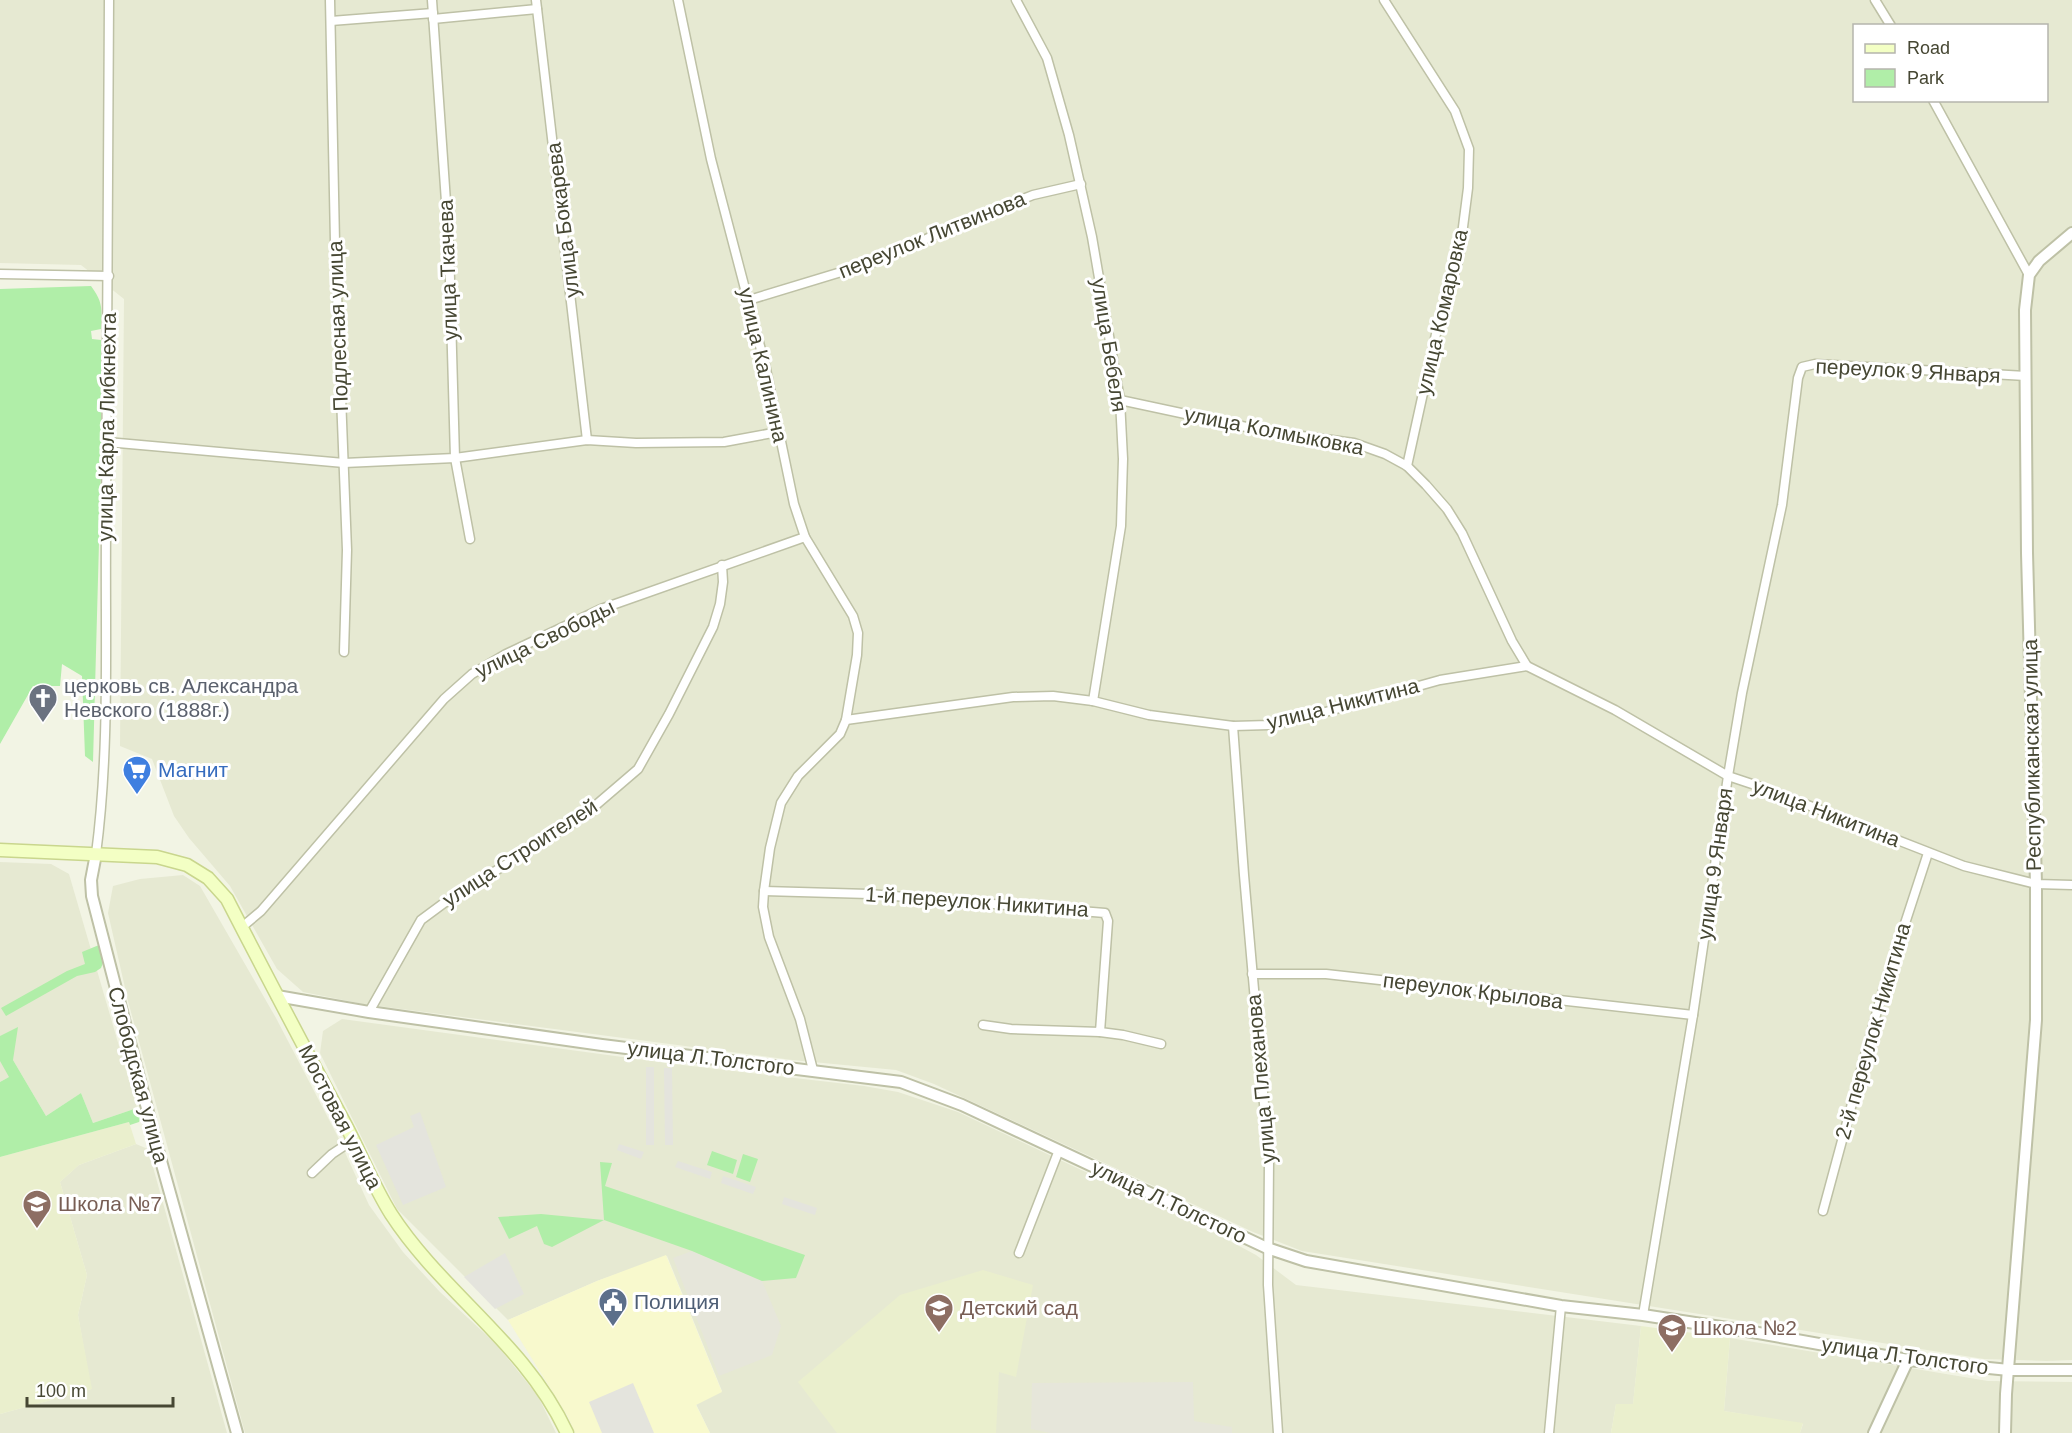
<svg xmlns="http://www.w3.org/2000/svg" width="2072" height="1433" font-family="Arial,sans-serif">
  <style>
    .residential { fill: #e6e9d2; fill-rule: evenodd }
    .commercial { fill: #f8f9cd }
    .industrial { fill: #e6e6da }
    .education { fill: #eaefcd }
    .green { fill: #b0eea8 }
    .parking { fill: #e4e4dd }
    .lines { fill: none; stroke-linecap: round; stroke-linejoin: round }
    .minor-casing { stroke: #bec1a6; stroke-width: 11 }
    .tertiary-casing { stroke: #bec1a6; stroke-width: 14 }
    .secondary-casing { stroke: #c9d68d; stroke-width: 15 }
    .minor { stroke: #fff; stroke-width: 8 }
    .tertiary { stroke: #fff; stroke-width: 10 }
    .secondary { stroke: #f3ffc4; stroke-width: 12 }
    .labels { text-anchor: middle; stroke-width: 6; stroke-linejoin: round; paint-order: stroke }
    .street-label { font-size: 21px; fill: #464733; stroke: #fff }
    .worship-label { font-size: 21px; fill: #5b616d; stroke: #fff; text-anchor: start }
    .shop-label { font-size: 21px; fill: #366cbe; stroke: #fff; text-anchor: start }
    .education-label { font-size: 21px; fill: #785e54; stroke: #fff; text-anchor: start }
    .service-label { font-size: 21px; fill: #4e5e75; stroke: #fff; text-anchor: start }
  </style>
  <rect width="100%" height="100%" fill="#f2f4e4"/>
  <g class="residential">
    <path d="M0 0H2072V1360L2047 1361 1984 1359 1302 1251 1253 1232 934 1084 896 1070 792 1060 363 1004 303 992 277 969 230 886 189 838 174 816 152 759 120 746 124 299 81 265 0 263ZM1854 26H2046V100H1854Z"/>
    <polygon points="0,862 51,864 69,874 137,1108 93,1123 81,1093 46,1116 13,1060 9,1077 0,1082"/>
    <polygon points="183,875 200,886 276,1018 338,1137 369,1205 403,1252 440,1292 496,1344 538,1396 556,1433 245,1433 128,1001 108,913 113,886 140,879"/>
    <polygon points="342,1019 674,1064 864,1086 898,1092 958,1112 1213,1232 1256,1255 1296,1285 1641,1326 1633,1405 1616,1404 1611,1433 710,1433 696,1404 722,1391 667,1256 597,1281 508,1320 397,1209 320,1053 323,1031"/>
    <polygon points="136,1144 148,1149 227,1433 0,1433 0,1414 91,1389 78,1315 87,1275 60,1182 79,1165"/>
    <polygon points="1730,1338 1988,1381 2072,1382 2072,1433 1800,1433 1803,1424 1724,1411"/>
  </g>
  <polygon class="commercial" points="666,1255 722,1392 696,1405 710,1433 575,1433 568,1417 508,1320 597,1281"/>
  <g class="industrial">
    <polygon points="692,1251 762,1281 781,1326 772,1355 719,1376 673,1258"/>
    <polygon points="1193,1382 1194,1421 1232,1427 1232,1433 1050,1433 1031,1429 1032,1383"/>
  </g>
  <g class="education">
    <polygon points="129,1122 136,1144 79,1165 60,1182 87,1275 78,1315 92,1389 0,1414 0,1157"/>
    <polygon points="983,1270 1033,1285 1016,1377 999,1372 996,1433 837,1433 798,1382 900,1295"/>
    <polygon points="1641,1326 1730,1338 1724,1411 1803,1423 1800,1433 1611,1433 1616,1404 1633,1404"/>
  </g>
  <g class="green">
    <path d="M91 286C103 302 102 309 101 329L91 331 92 339 101 340V469L93 762 85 756 82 676 62 664 60 686H33L0 744V289Z"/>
    <polygon points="99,945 103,963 101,968 95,972 77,976 6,1016 1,1008 67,971 85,964 82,952"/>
    <polygon points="18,1027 13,1060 46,1116 81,1093 93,1123 137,1108 140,1110 141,1117 139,1122 130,1125 129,1122 0,1157 0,1082 9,1077 0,1061 0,1036"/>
    <polygon points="712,1151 737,1160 733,1174 707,1165"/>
    <polygon points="743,1154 758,1159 750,1182 736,1177"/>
    <polygon points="600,1162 612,1163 605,1186 805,1255 796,1278 762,1281 692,1251 604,1220 552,1247 544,1244 537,1226 509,1239 498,1217 541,1214 604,1220"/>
  </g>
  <g class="parking">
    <rect x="646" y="1067" width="8" height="78"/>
    <polygon points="664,1068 672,1068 673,1145 665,1145"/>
    <polygon points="420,1112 446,1187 403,1205 376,1145 414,1127 410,1116"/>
    <polygon points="619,1144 644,1152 641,1159 617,1150"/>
    <polygon points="678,1161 712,1172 710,1179 675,1167"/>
    <polygon points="723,1176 756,1187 753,1194 721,1183"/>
    <polygon points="784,1197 817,1208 815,1215 782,1204"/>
    <polygon points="505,1253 524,1294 495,1309 464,1277"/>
    <polygon points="633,1383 654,1433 602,1433 589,1402"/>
  </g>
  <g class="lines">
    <g class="minor-casing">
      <g id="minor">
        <polyline points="330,0 335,242 347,550 344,652"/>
        <polyline points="432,0 449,245 455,458 470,539"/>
        <polyline points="536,0 587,440"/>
        <polyline points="678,0 711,159 766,369 794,504 805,537 853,616 858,633 857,655 846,720"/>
        <polyline points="1016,0 1047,58 1069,135 1092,237 1120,400 1123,459 1121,526 1093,701"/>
        <polyline points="1384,0 1455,111 1469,149 1468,188 1459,258 1438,325 1407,466"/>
        <polyline points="1875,0 1891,26"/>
        <polyline points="433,19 537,9"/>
        <polyline points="331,21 433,13"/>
        <polyline points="1933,100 2029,275"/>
        <polyline points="0,274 109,276"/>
        <polyline points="749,300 884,259 947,229 1033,195 1081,184"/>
        <polyline points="1120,400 1265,431 1354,443 1385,454 1407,466 1426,485 1447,509 1462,533 1512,641 1527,666"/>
        <polyline points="107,442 344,463 455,458 587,440 636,443 724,442 778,432"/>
        <polyline points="1233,726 1244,875 1269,1161 1268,1285 1278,1433"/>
        <path d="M96 854C110 748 105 639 106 532 108 354 109 177 109 0"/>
        <polyline points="764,891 869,894 1105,913 1108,921 1100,1032 1011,1029 983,1025"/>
        <polyline points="242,927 261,911 444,699 472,674 506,654 601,609 805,537"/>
        <polyline points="1252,974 1326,974 1693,1015"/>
        <polyline points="369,1012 421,920 444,903 582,817 638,769 669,714 713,627 720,604 723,582 722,565"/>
        <polyline points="1100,1032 1123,1035 1161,1044"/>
        <polyline points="813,1070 800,1019 769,937 763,907 764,891 770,848 781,803 798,776 840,734 846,720 1013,697 1053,696 1093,701 1149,715 1233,726 1269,725 1304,718 1440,680 1527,666 1615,710 1728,776 1764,788 1964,866 2036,884 2072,885"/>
        <polyline points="312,1173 332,1154 353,1140"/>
        <polyline points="1823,1211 1880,1000 1928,853"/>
        <polyline points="1019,1253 1059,1150"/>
        <polyline points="1643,1315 1693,1015 1728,776 1742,693 1782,505 1798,378 1802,367 1815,364 2026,376"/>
        <polyline points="1549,1433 1561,1306"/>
      </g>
    </g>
    <g class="tertiary-casing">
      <g id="tertiary">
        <polyline points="96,854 91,880 92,896 156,1143 237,1433"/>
        <polyline points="277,996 369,1012 602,1045 901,1082 962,1105 1267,1248 1306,1261 1561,1306 1643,1315 1747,1331 1908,1360 2009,1370 2072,1370"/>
        <polyline points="1874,1433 1908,1360"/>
        <polyline points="2005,1433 2006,1394 2036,1020 2036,884 2027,553 2025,310 2029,275 2039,261 2072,233"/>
      </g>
    </g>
    <g class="secondary-casing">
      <path id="secondary" d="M0 850 157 857 187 865 208 878 227 899C265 973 304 1047 343 1120 360 1151 372 1184 391 1214 443 1294 525 1343 567 1433"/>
    </g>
    <use href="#minor" class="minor"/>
    <use href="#tertiary" class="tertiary"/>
    <use href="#secondary" class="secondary"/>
  </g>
  <defs>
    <g id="church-pin" transform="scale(1.5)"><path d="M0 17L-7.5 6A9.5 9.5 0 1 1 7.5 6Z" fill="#6b7280" stroke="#fff"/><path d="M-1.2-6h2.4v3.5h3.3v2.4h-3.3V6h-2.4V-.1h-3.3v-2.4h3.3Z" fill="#fff"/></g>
    <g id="supermarket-pin" transform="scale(1.5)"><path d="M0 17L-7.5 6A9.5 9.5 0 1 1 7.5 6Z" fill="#3f7fe0" stroke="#fff"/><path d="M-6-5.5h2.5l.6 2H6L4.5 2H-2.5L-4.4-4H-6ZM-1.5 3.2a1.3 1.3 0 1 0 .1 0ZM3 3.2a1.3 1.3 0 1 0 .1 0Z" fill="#fff"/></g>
    <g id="school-pin" transform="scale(1.5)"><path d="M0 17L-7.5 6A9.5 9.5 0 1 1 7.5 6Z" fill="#8d6e63" stroke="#fff"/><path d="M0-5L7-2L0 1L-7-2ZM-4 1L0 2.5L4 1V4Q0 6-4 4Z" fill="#fff"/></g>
    <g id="civic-pin" transform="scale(1.5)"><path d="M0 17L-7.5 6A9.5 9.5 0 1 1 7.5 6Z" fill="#5c6f8a" stroke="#fff"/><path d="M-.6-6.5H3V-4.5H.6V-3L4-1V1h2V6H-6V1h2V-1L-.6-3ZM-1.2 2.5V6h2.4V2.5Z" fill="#fff"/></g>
  </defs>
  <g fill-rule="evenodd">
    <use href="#church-pin" x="43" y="698"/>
    <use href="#supermarket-pin" x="137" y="770"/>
    <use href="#school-pin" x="37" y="1204"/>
    <use href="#civic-pin" x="613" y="1302"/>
    <use href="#school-pin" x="939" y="1308"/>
    <use href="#school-pin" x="1672" y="1328"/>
  </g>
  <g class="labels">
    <g class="street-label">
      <text transform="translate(563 220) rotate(-97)" y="7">улица Бокарева</text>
      <text transform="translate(932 235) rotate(-22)" y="7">переулок Литвинова</text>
      <text transform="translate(448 270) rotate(-92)" y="7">улица Ткачева</text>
      <text transform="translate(1442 312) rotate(-77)" y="7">улица Комаровка</text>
      <text transform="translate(338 326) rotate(-92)" y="7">Подлесная улица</text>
      <text transform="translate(1109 345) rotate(81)" y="7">улица Бебеля</text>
      <text transform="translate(763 365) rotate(77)" y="7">улица Калинина</text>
      <text transform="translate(1908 371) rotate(3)" y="7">переулок 9 Января</text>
      <text transform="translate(107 427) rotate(-89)" y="7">улица Карла Либкнехта</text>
      <text transform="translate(1274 431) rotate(11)" y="7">улица Колмыковка</text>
      <text transform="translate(545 639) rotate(-26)" y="7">улица Свободы</text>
      <text transform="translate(1343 704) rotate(-14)" y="7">улица Никитина</text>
      <text transform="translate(2032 755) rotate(-91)" y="7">Республиканская улица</text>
      <text transform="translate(1826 813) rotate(21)" y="7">улица Никитина</text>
      <text transform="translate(520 853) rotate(-33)" y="7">улица Строителей</text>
      <text transform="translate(1715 864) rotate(-82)" y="7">улица 9 Января</text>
      <text transform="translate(977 902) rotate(4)" y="7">1-й переулок Никитина</text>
      <text transform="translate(1473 991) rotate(7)" y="7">переулок Крылова</text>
      <text transform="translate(1873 1031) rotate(-74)" y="7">2-й переулок Никитина</text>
      <text transform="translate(711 1058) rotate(7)" y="7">улица Л.Толстого</text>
      <text transform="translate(138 1075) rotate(75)" y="7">Слободская улица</text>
      <text transform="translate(1261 1079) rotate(-95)" y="7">улица Плеханова</text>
      <text transform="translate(340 1117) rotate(63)" y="7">Мостовая улица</text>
      <text transform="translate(1169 1202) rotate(25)" y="7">улица Л.Толстого</text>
      <text transform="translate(1905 1356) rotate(8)" y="7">улица Л.Толстого</text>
    </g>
    <g class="worship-label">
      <text x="64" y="693">церковь св. Александра<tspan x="64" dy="24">Невского (1888г.)</tspan></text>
    </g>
    <g class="shop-label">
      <text x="158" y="777">Магнит</text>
    </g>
    <g class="education-label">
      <text x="58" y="1211">Школа №7</text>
      <text x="960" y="1315">Детский сад</text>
      <text x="1693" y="1335">Школа №2</text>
    </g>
    <g class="service-label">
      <text x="634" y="1309">Полиция</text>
    </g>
  </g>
  <rect x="1853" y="24" width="195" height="78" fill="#ffffff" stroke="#b5b5ad" stroke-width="1.5"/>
  <rect x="1865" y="44" width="30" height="9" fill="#f3ffc4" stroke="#b5b5ad" stroke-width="1.5"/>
  <text x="1907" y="54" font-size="18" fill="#464733">Road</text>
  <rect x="1865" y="69" width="30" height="18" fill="#b0eea8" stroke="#b5b5ad" stroke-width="1.5"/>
  <text x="1907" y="84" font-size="18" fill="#464733">Park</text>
  <path d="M27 1397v9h146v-9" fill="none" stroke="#464733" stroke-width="3"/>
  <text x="36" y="1397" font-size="18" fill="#464733" stroke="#ffffff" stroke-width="4.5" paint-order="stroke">100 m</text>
</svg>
